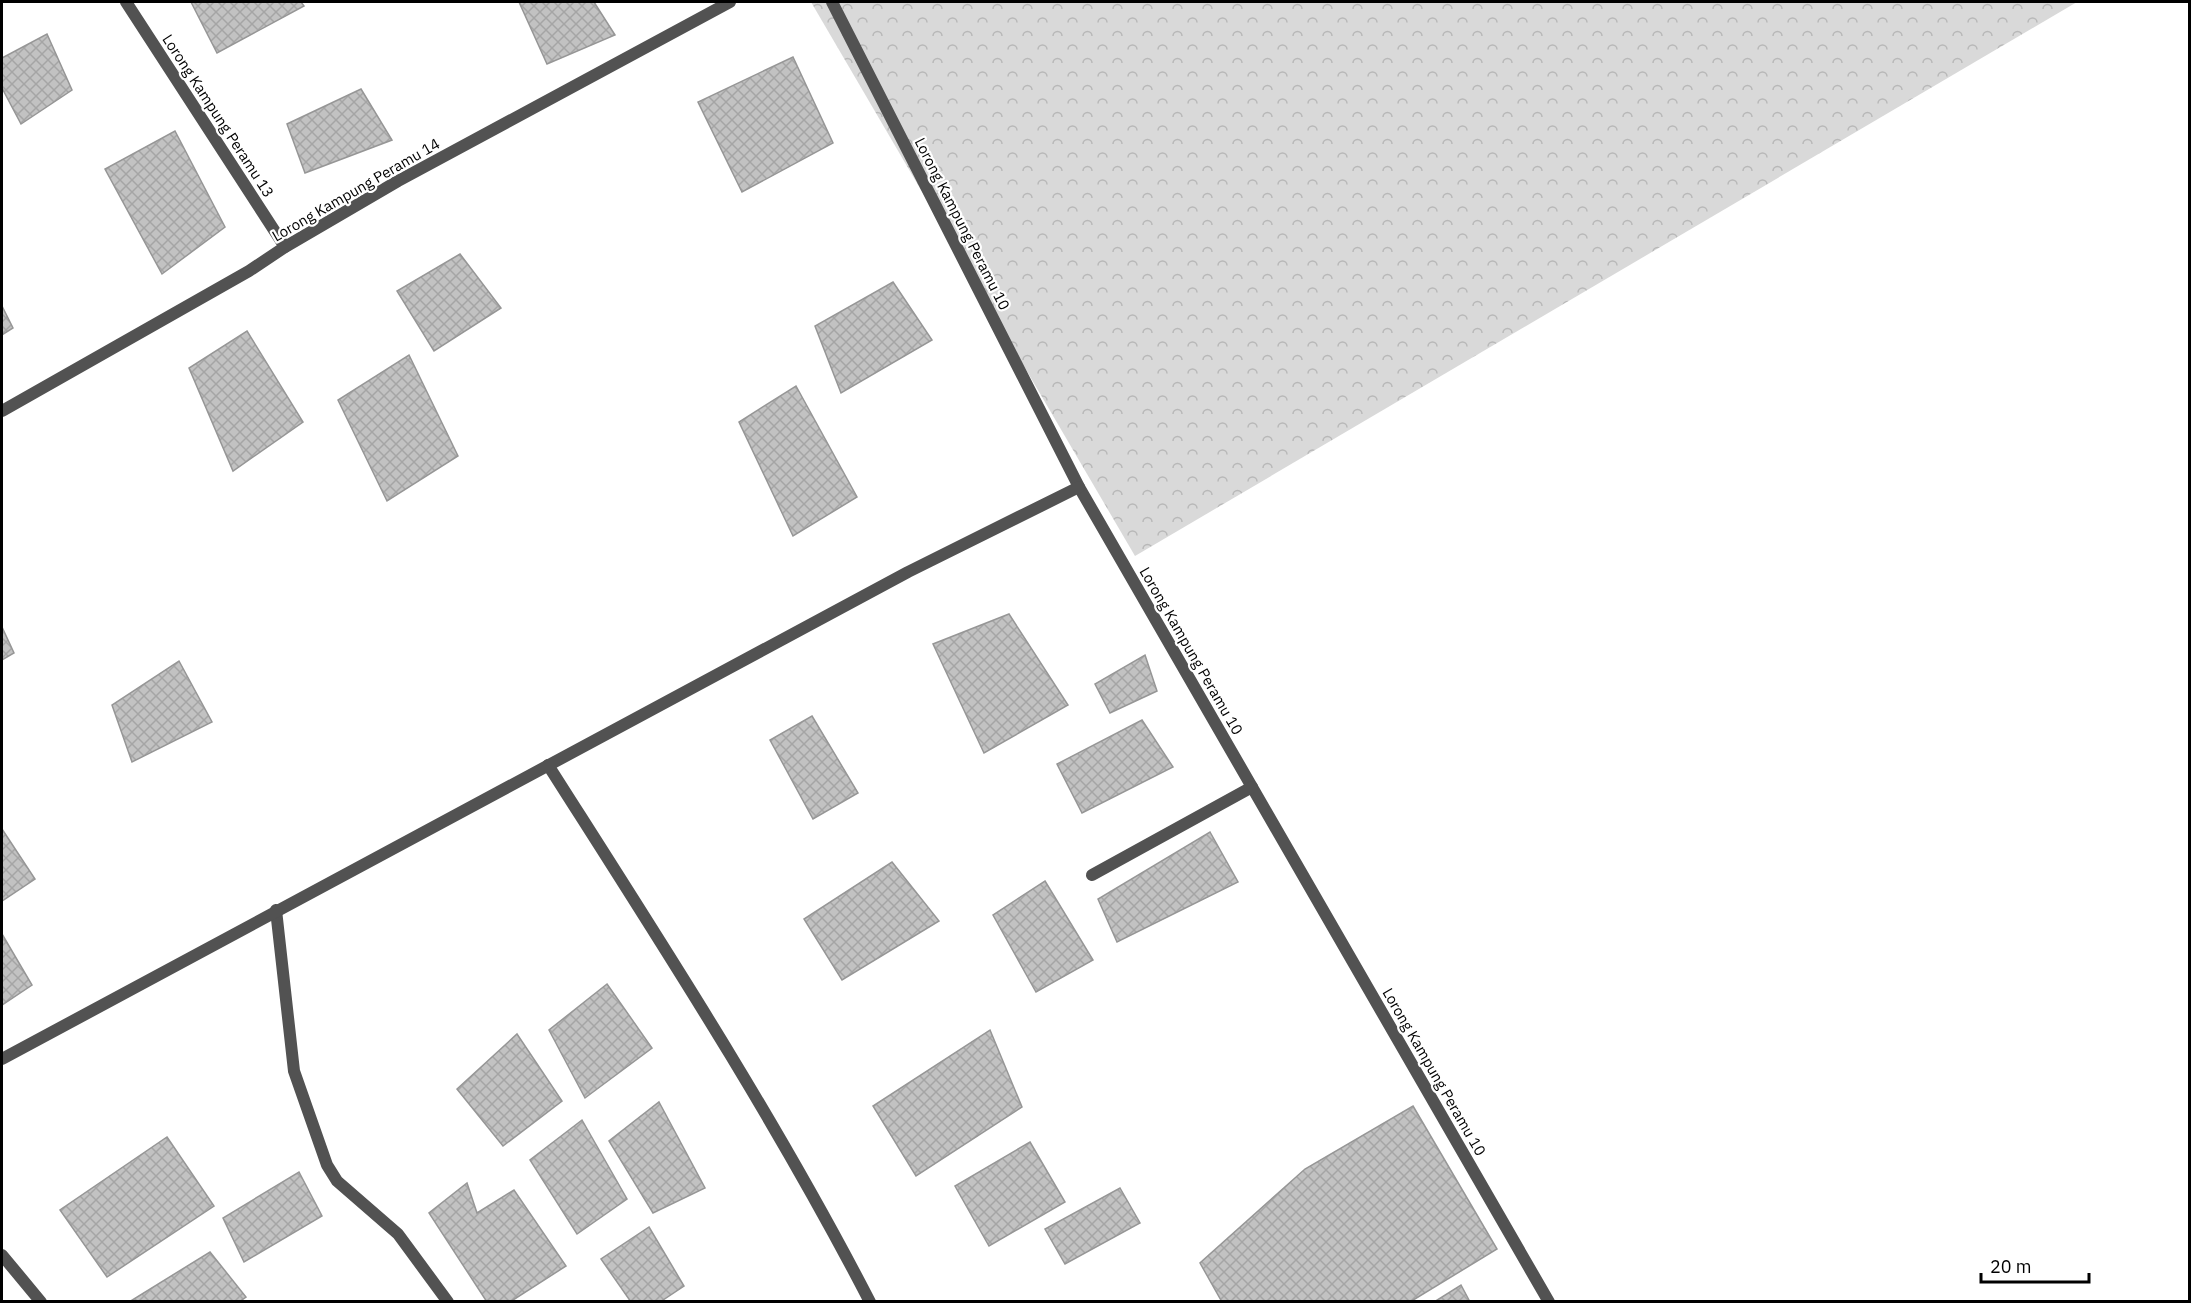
<svg xmlns="http://www.w3.org/2000/svg" width="2191" height="1303" font-family="'IBM Plex Sans',sans-serif">
  <style>
    .forest { fill: url(#forest-crowns) }
    .building { fill: url(#building-cross-hatch); stroke: #969696; stroke-width: 1.5 }
    .lines { fill: none; stroke-linecap: round; stroke-linejoin: round }
    .street { stroke: #525252; stroke-width: 12 }
    .labels { text-anchor: middle; stroke-width: 4.5; stroke-linejoin: round; paint-order: stroke }
    .street-label { font-size: 15px; fill: #000; stroke: #fff }
  </style>
  <defs>
    <pattern id="forest-crowns" width="20" height="18" patternUnits="userSpaceOnUse" patternTransform="scale(1.5)"><rect width="20" height="18" fill="#d9d9d9"/><path d="M2 6a3 3 0 1 1 6 0M12 15a3 3 0 1 1 6 0" fill="none" stroke="#b8b8b8"/></pattern>
    <pattern id="building-cross-hatch" width="8" height="8" patternUnits="userSpaceOnUse" patternTransform="scale(1.5)"><rect width="8" height="8" fill="#c2c2c2"/><path d="M0 0l8 8M0 8l8-8" fill="none" stroke="#a5a5a5"/></pattern>
  </defs>
  <rect width="100%" height="100%" fill="#fff"/>
  <polygon class="forest" points="811,2 2077,2 1135,556"/>
  <g class="building">
    <polygon points="191,2 301,2 304,6 217,53"/>
    <polygon points="519,2 594,2 615,35 547,64"/>
    <polygon points="47,34 72,90 21,124 2,88 2,58"/>
    <polygon points="793,57 833,143 742,192 698,102"/>
    <polygon points="361,89 392,140 305,173 287,124"/>
    <polygon points="175,131 225,227 162,274 105,169"/>
    <polygon points="460,254 501,308 434,351 397,291"/>
    <polygon points="893,282 932,340 841,393 815,326"/>
    <polygon points="2,306 13,328 2,335"/>
    <polygon points="247,331 303,422 233,471 189,368"/>
    <polygon points="409,355 458,456 387,501 338,400"/>
    <polygon points="796,386 857,497 793,536 739,422"/>
    <polygon points="1009,614 1068,705 984,753 933,644"/>
    <polygon points="2,627 14,653 2,660"/>
    <polygon points="1145,655 1157,691 1110,713 1095,684"/>
    <polygon points="179,661 212,722 132,762 112,705"/>
    <polygon points="812,716 858,793 813,819 770,740"/>
    <polygon points="1142,720 1173,767 1082,813 1057,764"/>
    <polygon points="2,829 35,879 2,901"/>
    <polygon points="1210,832 1238,882 1117,942 1098,899"/>
    <polygon points="892,862 939,921 842,980 804,919"/>
    <polygon points="1045,881 1093,960 1036,992 993,915"/>
    <polygon points="2,934 32,985 2,1005"/>
    <polygon points="607,984 652,1048 585,1098 549,1030"/>
    <polygon points="990,1030 1022,1107 916,1176 873,1106"/>
    <polygon points="517,1034 562,1101 503,1146 457,1089"/>
    <polygon points="659,1102 705,1188 653,1213 609,1141"/>
    <polygon points="1413,1106 1497,1249 1410,1302 1222,1302 1200,1263 1305,1169"/>
    <polygon points="582,1120 627,1199 577,1234 530,1160"/>
    <polygon points="167,1137 214,1206 107,1277 60,1210"/>
    <polygon points="1030,1142 1065,1202 989,1246 955,1186"/>
    <polygon points="299,1172 322,1216 244,1262 223,1218"/>
    <polygon points="467,1183 477,1213 514,1190 566,1266 510,1302 487,1302 429,1213"/>
    <polygon points="1120,1188 1140,1223 1065,1264 1045,1229"/>
    <polygon points="649,1227 684,1286 660,1302 631,1302 601,1259"/>
    <polygon points="210,1252 246,1297 239,1302 129,1302"/>
    <polygon points="1461,1285 1470,1302 1434,1302"/>
  </g>
  <g class="lines">
    <g class="street">
      <polyline points="126,2 285,247"/>
      <polyline points="832,2 1079,487 1549,1302"/>
      <polyline points="2,411 249,271 285,247 398,181 730,2"/>
      <path d="M548 765C660 941 774 1116 870 1302"/>
      <polyline points="1092,875 1252,787"/>
      <polyline points="276,910 294,1071 327,1165 337,1181 398,1234 448,1302"/>
      <polyline points="2,1059 908,572 1079,487"/>
      <polyline points="2,1255 41,1302"/>
    </g>
  </g>
  <g class="labels">
    <g class="street-label">
      <text transform="translate(218 116) rotate(57)" y="5">Lorong Kampung Peramu 13</text>
      <text transform="translate(356 190) rotate(-30)" y="5">Lorong Kampung Peramu 14</text>
      <text transform="translate(962 224) rotate(63)" y="5">Lorong Kampung Peramu 10</text>
      <text transform="translate(1191 651) rotate(60)" y="5">Lorong Kampung Peramu 10</text>
      <text transform="translate(1434 1072) rotate(60)" y="5">Lorong Kampung Peramu 10</text>
    </g>
  </g>
  <rect width="2191" height="1303" fill="none" stroke="#000000" stroke-width="6"/>
  <path d="M1981 1273v9h108v-9" fill="none" stroke="#000000" stroke-width="3"/>
  <text x="1990" y="1273" font-size="18" fill="#000000" stroke="#ffffff" stroke-width="4.5" paint-order="stroke">20 m</text>
</svg>
